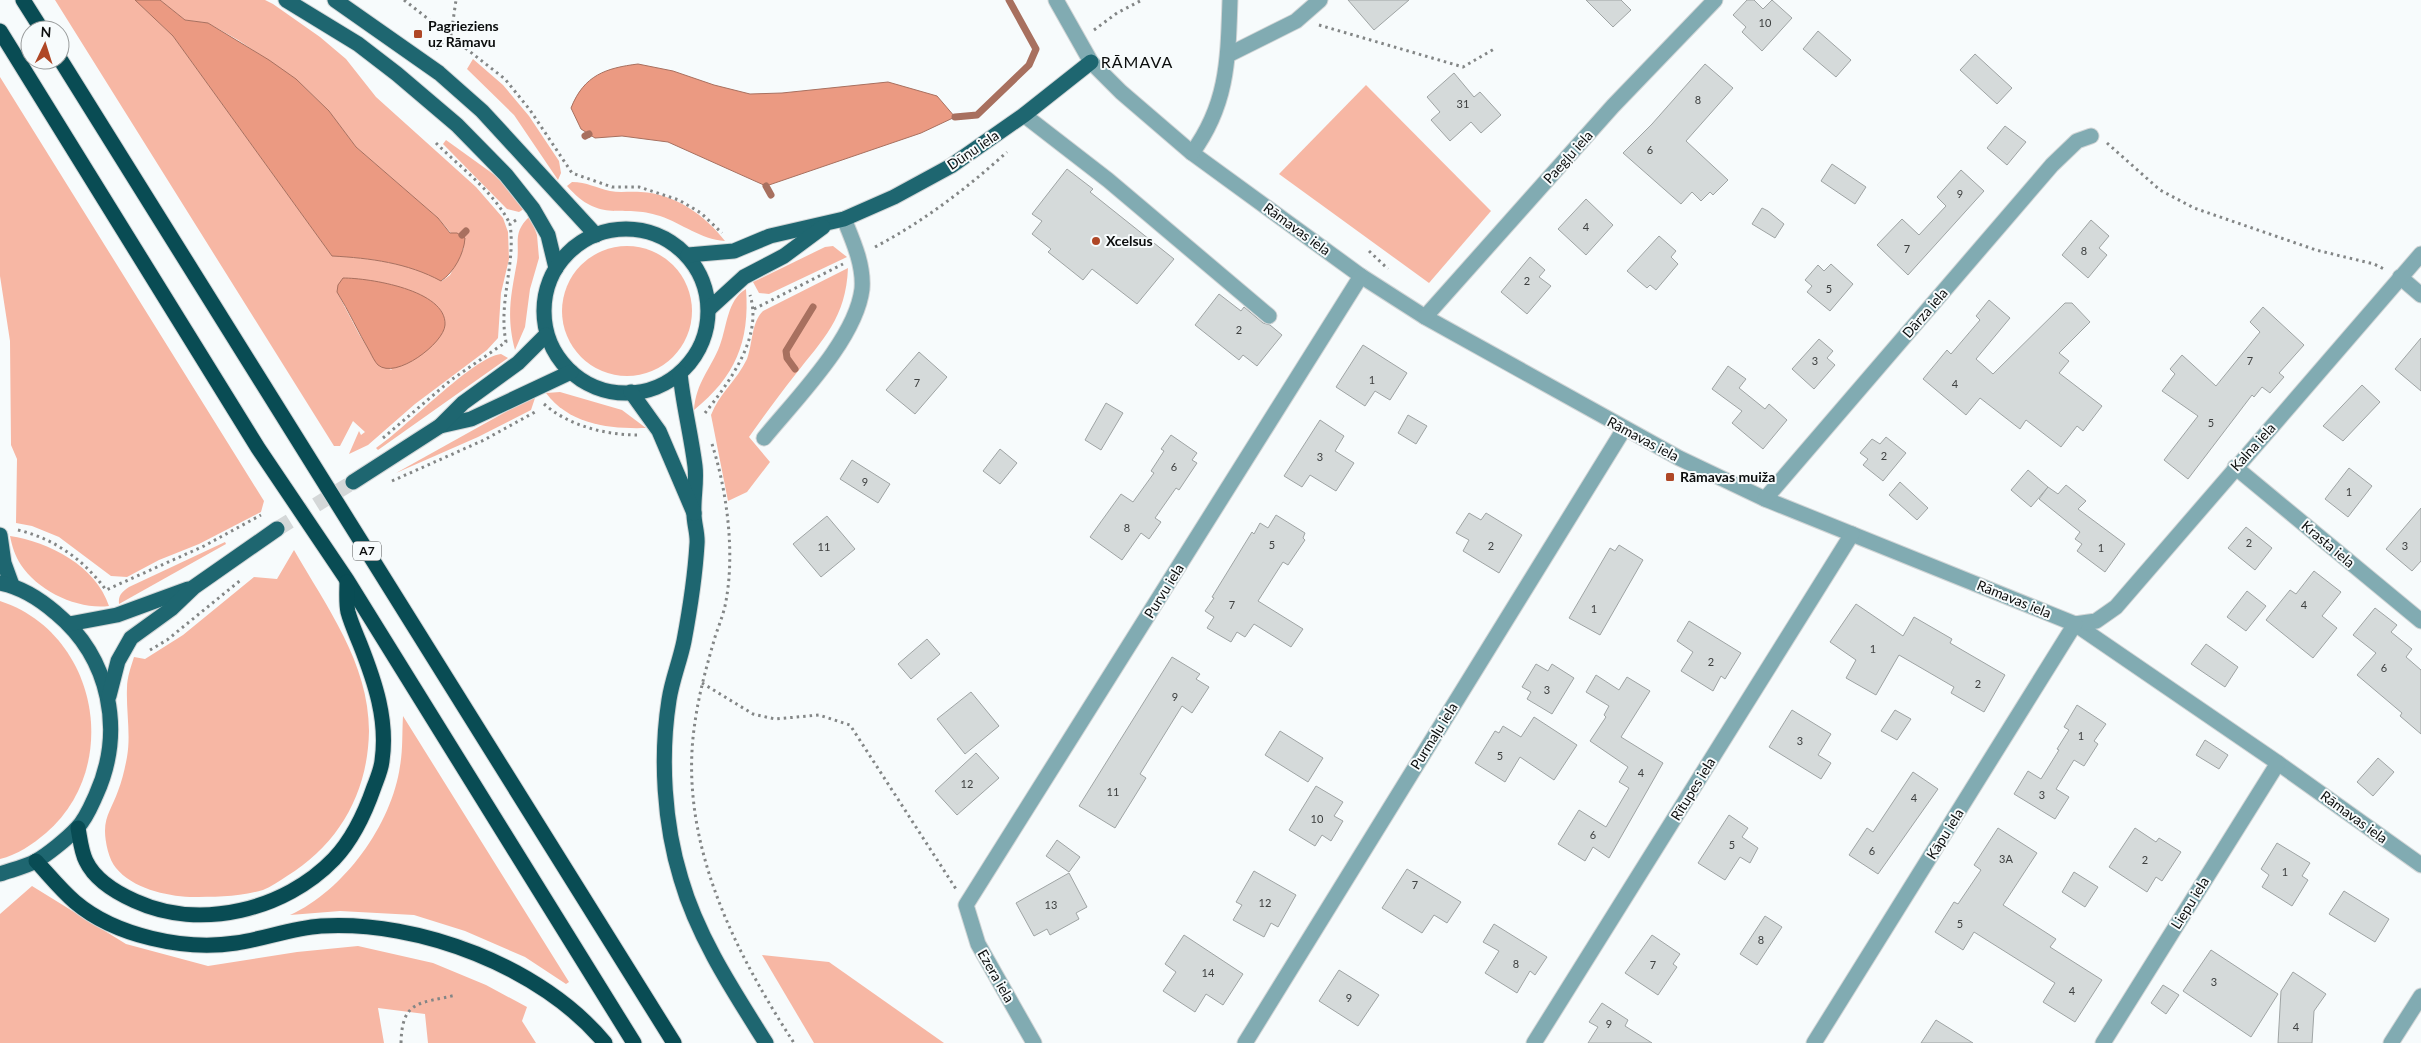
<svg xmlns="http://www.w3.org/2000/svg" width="2421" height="1043" font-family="Lato,sans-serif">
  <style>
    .green { fill: #f7b7a4; fill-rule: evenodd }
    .water { fill: #eb9a82; stroke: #a8705f }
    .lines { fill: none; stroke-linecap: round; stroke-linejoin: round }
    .stream { stroke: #a8705f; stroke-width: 7 }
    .building { fill: #d5dada; stroke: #9fa4a4 }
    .major-tunnel { stroke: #d4d7d8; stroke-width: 15; stroke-dasharray: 15 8; stroke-linecap: butt }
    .minor-casing { stroke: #d1d5d6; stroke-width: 17 }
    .major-casing { stroke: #d1d5d6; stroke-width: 17 }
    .highway-casing { stroke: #d1d5d6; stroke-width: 17 }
    .path { stroke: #838686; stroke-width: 3; stroke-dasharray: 2.5 4; stroke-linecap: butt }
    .minor { stroke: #81abb2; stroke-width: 15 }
    .major { stroke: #1e6670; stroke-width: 15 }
    .highway { stroke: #094c54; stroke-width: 15 }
    .poi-dot { fill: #af4726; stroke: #f7fbfc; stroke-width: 2 }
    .labels { text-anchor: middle; stroke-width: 4; stroke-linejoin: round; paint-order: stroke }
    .number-label { font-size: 11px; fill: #3e4040 }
    .shield { fill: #f7fbfc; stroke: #525455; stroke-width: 1 }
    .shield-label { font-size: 12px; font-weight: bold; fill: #0b0d0d }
    .poi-label { font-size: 14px; font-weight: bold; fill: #0b0d0d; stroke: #f7fbfc; text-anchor: start }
    .street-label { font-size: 14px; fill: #0b0d0d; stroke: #f7fbfc }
    .quarter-label { font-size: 16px; letter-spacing: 1px; fill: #0b0d0d; stroke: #f7fbfc }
  </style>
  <rect width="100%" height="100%" fill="#f7fbfc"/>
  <g class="green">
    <path d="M55 0H135L173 36 332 256C370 258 408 263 442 281L450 275 464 248 438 218 356 147 329 111 296 79 238 40 208 23 185 20 160 0H265L273 4 320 37 346 59 376 97 476 187 503 218 508 232 509 259 501 293 498 338 487 350 415 404 368 445 349 454 359 431 361 435 365 432 353 421 340 446H334ZM337 292 392 370 378 365 359 334Z"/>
    <polygon points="473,59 503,85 529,116 559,161 561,173 558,180 514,115 467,69"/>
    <polygon points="0,77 264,501 261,512 199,544 159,560 127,577 111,576 59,537 32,526 16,523 17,459 11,445 10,341 0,276"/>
    <polygon points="1366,85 1491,211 1429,283 1279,174"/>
    <polygon points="446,140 496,176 527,207 519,212 507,209 443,144"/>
    <path d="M572 182C587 182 596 188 610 191 620 193 630 191 641 192 675 194 705 215 725 241 700 239 683 224 660 216 621 203 601 225 567 186Z"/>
    <path d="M530 216 537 235 539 258 530 289 525 327 515 350C506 316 511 295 517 262 520 241 512 233 530 216Z"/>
    <circle cx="627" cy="311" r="65"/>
    <polygon points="833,246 847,257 769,294 759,293 753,282 825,247"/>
    <path d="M848 268C846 318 823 339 795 375 779 395 764 416 749 437L770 462 747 492 728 501 711 415C719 394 737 380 747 359 753 343 751 323 763 311Z"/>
    <path d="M746 289C750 342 735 377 694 410 696 382 711 369 720 345 727 327 727 300 746 289Z"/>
    <path d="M501 354 508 358 378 450 376 448C405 429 473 357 501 354Z"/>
    <path d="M560 392 622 410 646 428C610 429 570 425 546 393Z"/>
    <polygon points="536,395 531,410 478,437 396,473"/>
    <path d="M10 536C49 542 96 566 109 606 78 610 38 591 21 565 15 556 12 546 10 536Z"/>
    <path d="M225 542 226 544 119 604C118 595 122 592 129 587Z"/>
    <path d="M294 550C326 606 369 663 369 731 368 793 339 844 287 876 279 881 271 887 263 890 238 897 216 897 190 897 166 896 132 888 116 868 109 860 105 842 105 831 105 815 113 806 118 791 122 781 125 768 127 757 131 735 126 711 127 688 127 677 131 667 134 657L145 659 183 635 254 577 277 579Z"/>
    <path d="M0 601C98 633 123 767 46 833 33 844 17 855 0 859Z"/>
    <path d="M403 716 569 982 566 984 525 957 465 931 414 915 340 911 290 915C344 891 392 824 400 766 403 750 402 733 403 716Z"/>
    <polygon points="32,886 126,944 208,966 297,952 358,946 433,963 486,985 527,1007 522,1021 536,1043 428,1043 425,1014 378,1008 384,1043 0,1043 0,914"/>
    <polygon points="762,955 829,962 944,1043 814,1043"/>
  </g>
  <g class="water">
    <path d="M135 0H160L185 20 208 23 269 60 296 79 329 111 356 147 438 218 450 233H457L465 238C464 254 454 272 441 281 408 263 370 258 332 256L173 36Z"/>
    <path d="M638 64 673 71 714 85 750 94 782 93 888 82 937 96 955 117 921 133 766 186 668 142 622 136 595 138 581 129 571 108C584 75 606 68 638 64Z"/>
    <path d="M343 278C369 278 447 290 445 325 444 343 396 380 378 365 375 362 372 356 370 352 358 332 349 311 337 292L338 285Z"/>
  </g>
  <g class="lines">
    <g class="stream">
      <polyline points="955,117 977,115 1029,65 1036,49 1009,0"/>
      <polyline points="585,136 589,134"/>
      <polyline points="766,186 771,195"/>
      <polyline points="462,235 466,231"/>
      <polyline points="795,369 787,358 786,351 813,307"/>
    </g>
  </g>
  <g class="building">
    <polygon points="1348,0 1409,0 1374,30"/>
    <polygon points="1586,0 1621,0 1631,10 1613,27"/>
    <polygon points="1747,0 1754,0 1763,9 1772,0 1792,18 1762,51 1742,32 1746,27 1733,15"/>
    <polygon points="1818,31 1851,60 1836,77 1803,49"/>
    <polygon points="1975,54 2012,88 1997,104 1960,70"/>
    <polygon points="1705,64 1733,88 1686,141 1728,180 1713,195 1710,192 1701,201 1692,192 1681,204 1623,153 1652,124"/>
    <polygon points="1454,73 1474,97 1480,92 1501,115 1481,133 1471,122 1450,141 1431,120 1440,112 1427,97"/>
    <polygon points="2005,126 2026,142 2007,165 1987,148"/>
    <polygon points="1832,164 1866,187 1855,204 1821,181"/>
    <polygon points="1067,169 1093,189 1090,192 1174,259 1137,304 1092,269 1083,280 1048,252 1051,249 1032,234 1042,221 1032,214"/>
    <polygon points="1961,170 1984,191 1908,275 1877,245 1902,219 1919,235 1946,206 1937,197"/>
    <polygon points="1586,199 1613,225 1586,255 1558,229"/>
    <polygon points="1762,208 1768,211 1784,224 1775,238 1752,224"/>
    <polygon points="2091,220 2109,236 2099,248 2107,255 2088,278 2062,255"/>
    <polygon points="1659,236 1676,251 1671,257 1678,264 1656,290 1650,285 1647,288 1627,271"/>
    <polygon points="1530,257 1545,270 1539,277 1551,286 1527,314 1501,292"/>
    <polygon points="1831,264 1853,284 1830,311 1807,292 1812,286 1805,280 1818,265 1824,271"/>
    <polygon points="1219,294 1241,311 1244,307 1263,323 1270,325 1282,335 1257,366 1243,355 1239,360 1195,325"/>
    <polygon points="1989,300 2010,318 1976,359 1993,374 2065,303 2072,303 2090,322 2059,353 2069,361 2059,373 2102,406 2083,431 2077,426 2061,447 2026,420 2020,429 1980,398 1966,415 1923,379 1947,350 1951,354 1980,320 1976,316"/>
    <polygon points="2263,307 2304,345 2279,373 2284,377 2270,393 2262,387 2254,397 2252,395 2188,479 2164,460 2198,416 2162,391 2175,374 2170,369 2182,355 2216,386 2260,332 2250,322"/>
    <polygon points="2421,338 2421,391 2395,369"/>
    <polygon points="1819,339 1833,351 1827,358 1835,365 1814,389 1792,369"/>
    <polygon points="1363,345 1407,373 1390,400 1375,391 1365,406 1336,387"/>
    <polygon points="919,352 947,377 915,414 886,390"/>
    <polygon points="1728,366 1746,379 1739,388 1765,409 1769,404 1787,420 1763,449 1732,423 1742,411 1712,389"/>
    <polygon points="2362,385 2380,402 2343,441 2323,426"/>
    <polygon points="1106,403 1123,413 1101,450 1085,440"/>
    <polygon points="1408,415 1427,426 1416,444 1398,433"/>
    <polygon points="1320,420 1344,436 1335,451 1354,463 1336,491 1310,475 1302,487 1284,476"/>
    <polygon points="1171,435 1197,453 1192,460 1197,463 1179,490 1176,488 1155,518 1161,522 1149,539 1141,533 1122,560 1090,537 1121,494 1133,502 1154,473 1151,471 1164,451 1161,449"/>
    <polygon points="1886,437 1906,453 1883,481 1863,465 1868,459 1860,453 1872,439 1880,444"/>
    <polygon points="1000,449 1017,463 1000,484 983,471"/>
    <polygon points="852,460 890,484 878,503 840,479"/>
    <polygon points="2349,468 2372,486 2348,517 2325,499"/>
    <polygon points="2028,470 2048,487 2031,507 2011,490"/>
    <polygon points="1900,482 1928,508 1917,520 1889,495"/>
    <polygon points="2066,485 2086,501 2078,509 2125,544 2105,572 2077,551 2082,544 2075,539 2080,532 2039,499 2048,487 2058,494"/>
    <polygon points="2421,508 2421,561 2412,571 2386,549"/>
    <polygon points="1469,513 1481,520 1486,513 1522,535 1499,573 1463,551 1469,540 1456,533"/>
    <polygon points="1276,515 1305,533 1303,538 1305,540 1288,565 1283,562 1258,601 1303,629 1291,647 1254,624 1245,637 1237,632 1231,642 1207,628 1214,617 1205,611 1214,598 1212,597 1252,532 1254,534 1260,523 1268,528"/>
    <polygon points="827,516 855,549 821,577 793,544"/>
    <polygon points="2246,527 2272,548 2255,570 2228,548"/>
    <polygon points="1619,545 1643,560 1600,635 1569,618 1610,548 1615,551"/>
    <polygon points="2314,571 2341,592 2322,616 2337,628 2313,658 2266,620 2290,590 2296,594"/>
    <polygon points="2247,591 2266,606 2246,631 2227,617"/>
    <polygon points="1856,604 1903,636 1914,617 1952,639 1950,643 2005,675 1984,712 1951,693 1954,687 1899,655 1876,695 1846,678 1856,660 1830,642"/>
    <polygon points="2375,608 2397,625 2391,632 2412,649 2406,657 2421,670 2421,734 2400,716 2402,713 2357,675 2376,653 2353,635"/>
    <polygon points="1689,621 1741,653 1725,679 1721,676 1713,691 1681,671 1693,652 1677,641"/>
    <polygon points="927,639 940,654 911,679 898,664"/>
    <polygon points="2206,644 2238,667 2225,687 2191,664"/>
    <polygon points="1172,657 1200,674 1196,679 1209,687 1192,713 1182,706 1140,774 1146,778 1115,828 1079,806"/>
    <polygon points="1536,664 1548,671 1552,664 1574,678 1552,714 1527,699 1531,692 1522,687"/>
    <polygon points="1596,675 1619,690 1627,677 1650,691 1621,737 1663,763 1609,858 1593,847 1585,861 1558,844 1579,810 1606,827 1629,788 1619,782 1628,767 1590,741 1606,717 1604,715 1609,706 1586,692"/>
    <polygon points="971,692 999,726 965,754 937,719"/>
    <polygon points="2077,705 2106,724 2094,741 2098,744 2084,766 2074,760 2056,789 2069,797 2055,819 2014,794 2028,771 2041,779 2059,750 2057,749 2069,730 2064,727"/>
    <polygon points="1792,710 1831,734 1818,755 1831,763 1821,779 1769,747"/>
    <polygon points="1895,710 1911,719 1897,740 1881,731"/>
    <polygon points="1534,717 1577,745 1554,780 1520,757 1505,782 1475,763 1495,731 1499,733 1503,726 1521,737"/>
    <polygon points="1280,731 1323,758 1308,782 1265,755"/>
    <polygon points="2205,740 2228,755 2219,769 2196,755"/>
    <polygon points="976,753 999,778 957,815 935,791"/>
    <polygon points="2378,758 2394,772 2373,796 2357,782"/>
    <polygon points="1913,772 1938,789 1878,874 1849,855 1867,828 1873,832"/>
    <polygon points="1316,786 1343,802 1334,816 1343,821 1331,841 1322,835 1315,846 1289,830"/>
    <polygon points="1729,815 1748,828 1742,837 1758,848 1750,863 1740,857 1725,880 1698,863"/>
    <polygon points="1998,828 2037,853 2003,905 2056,939 2050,947 2102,980 2075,1022 2043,1002 2055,983 1974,932 1963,950 1935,932 1954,902 1958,904 1981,870 1974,865"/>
    <polygon points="2135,828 2156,842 2159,838 2181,852 2162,881 2156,877 2147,892 2109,867"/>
    <polygon points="1057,840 1080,857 1069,872 1046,856"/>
    <polygon points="2277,843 2310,863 2302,876 2308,880 2292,906 2262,887 2269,875 2261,869"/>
    <polygon points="1407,869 1461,902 1447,923 1434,915 1422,933 1382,908"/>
    <polygon points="1254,871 1296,895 1278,927 1271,923 1264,937 1233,920 1242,905 1236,902"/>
    <polygon points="2074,872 2098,887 2085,907 2062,892"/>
    <polygon points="1069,873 1087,907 1076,913 1079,919 1050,935 1047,929 1034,936 1016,903"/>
    <polygon points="2344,891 2389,919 2375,942 2329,914"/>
    <polygon points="1765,916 1782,927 1757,965 1740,954"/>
    <polygon points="1494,924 1547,957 1535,975 1530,971 1517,993 1485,973 1499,951 1483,942"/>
    <polygon points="1184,935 1243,974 1223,1005 1206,994 1195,1012 1163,991 1176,972 1165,964"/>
    <polygon points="1652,935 1680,954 1673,964 1677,967 1658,995 1625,973"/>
    <polygon points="2211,950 2278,994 2251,1037 2183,991"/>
    <polygon points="1339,970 1379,995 1358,1026 1319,1001"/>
    <polygon points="2293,972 2326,994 2314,1011 2312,1043 2278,1043 2281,991"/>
    <polygon points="2163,985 2179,995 2166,1014 2151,1003"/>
    <polygon points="1602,1003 1628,1020 1625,1026 1652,1043 1588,1043 1598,1027 1589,1022"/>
    <polygon points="1936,1020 1973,1043 1921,1043"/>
  </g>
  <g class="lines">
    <polyline class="major-tunnel" points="277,529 353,482"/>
    <g class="minor-casing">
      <g id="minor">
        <polyline points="1056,0 1091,62 1121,92 1192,153 1361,276 1425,317 1679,458 1765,499 2075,624 2278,763 2421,865"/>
        <polyline points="1228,55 1296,21 1320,0"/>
        <polyline points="1024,115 1108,180 1269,316"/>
        <path d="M1192 153C1228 104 1228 59 1230 0"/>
        <polyline points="2400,277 2421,295"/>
        <polyline points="1425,317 1613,106 1715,0"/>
        <path d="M764 438C795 400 856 339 862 289 864 265 853 241 844 219"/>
        <polyline points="2235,467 2421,621"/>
        <polyline points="1765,499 2052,165 2077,141 2091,136"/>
        <polyline points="2075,624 2096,621 2116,607 2421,254"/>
        <polyline points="1034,1043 978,944 966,905 1361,276"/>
        <polyline points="1245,1043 1624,429"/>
        <polyline points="1534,1043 1852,534"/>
        <polyline points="1814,1043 2075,624"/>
        <polyline points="2103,1043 2278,763"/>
        <polyline points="2391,1043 2421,996"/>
      </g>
    </g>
    <g class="major-casing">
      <g id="major">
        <polyline points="286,0 358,44 397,74 457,125 506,175 533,209 548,235 556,268"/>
        <polyline points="335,0 439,73 482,111 596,235"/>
        <circle cx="626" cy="311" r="82"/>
        <polyline points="688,255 734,251 770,236 844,219 894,197 951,166 1024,115 1091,62"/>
        <polyline points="709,309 744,277 784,256 823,227"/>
        <path d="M680 373C683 404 691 434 695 466 697 482 693 498 694 514 694 524 698 534 697 544 695 577 690 609 684 641 680 661 672 680 669 700 660 757 664 824 681 879 698 938 734 992 766 1043"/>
        <polyline points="631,392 659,431 694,513"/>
        <polyline points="440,426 471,419 571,372"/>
        <polyline points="353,482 440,426 463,403 518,363 546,335"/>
        <polyline points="0,535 4,563 12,585"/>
        <path d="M0 583C21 587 40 599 56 613 110 658 125 731 96 795 91 806 86 819 77 828 68 838 47 855 36 861 25 867 11 870 0 874"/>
        <polyline points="69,624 117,615 188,589"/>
        <polyline points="109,696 118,661 131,638 171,609 194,587 277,529"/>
      </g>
    </g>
    <g class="highway-casing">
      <g id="highway">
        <polyline points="23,0 42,30"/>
        <polyline points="0,31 258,448 347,580 634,1043"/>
        <polyline points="60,59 674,1043"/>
        <path d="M78 828C80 838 81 851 86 861 95 880 117 893 135 901 200 931 285 910 334 859 353 839 365 813 374 787 377 779 381 770 382 761 388 720 375 682 360 644 356 634 351 623 348 612 346 603 347 591 347 582"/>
        <path d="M36 861C49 875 61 890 75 902 115 936 185 951 236 943 264 939 292 928 321 926 419 920 542 967 605 1043"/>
      </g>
    </g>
    <g class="path">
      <polyline points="404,0 505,79 530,110 572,173 612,187 639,187 679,200 701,213 722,233"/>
      <polyline points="1319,25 1463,67 1494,49"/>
      <polyline points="1094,30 1117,13 1142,0"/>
      <polyline points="436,49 451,35 456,0"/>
      <path d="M436 143C461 168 494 192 510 224"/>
      <polyline points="2107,143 2160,190 2194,208 2316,250 2374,264 2384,269"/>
      <path d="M875 247C924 221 966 189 1007 152"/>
      <polyline points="1369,251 1388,269"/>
      <polyline points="754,309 843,264"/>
      <path d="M544 404C569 426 606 435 638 435"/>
      <path d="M705 413C730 381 763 337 750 295"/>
      <path d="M383 438 451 380 506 342C498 302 516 264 510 224L519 218"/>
      <path d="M712 444C727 491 735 552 726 601 724 613 719 625 715 637 707 665 699 693 695 722 677 838 733 949 794 1043"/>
      <polyline points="392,481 484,440 535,412"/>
      <path d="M18 530C55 539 84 560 106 590L204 546 261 515"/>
      <polyline points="150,650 167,640 242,579"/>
      <polyline points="702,683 753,714 775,719 819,715 850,725 956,889"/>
      <path d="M401 1043C402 999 420 1004 456 995"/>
    </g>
    <use href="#minor" class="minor"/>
    <use href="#major" class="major"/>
    <use href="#highway" class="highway"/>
  </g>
  <g class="poi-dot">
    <rect x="413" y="29" width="10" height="10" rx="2.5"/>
    <circle cx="1096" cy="241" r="5"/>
    <rect x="1665" y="472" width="10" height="10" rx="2.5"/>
  </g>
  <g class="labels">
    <g class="number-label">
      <text x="1765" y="27">10</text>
      <text x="1698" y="104">8</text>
      <text x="1463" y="108">31</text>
      <text x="1650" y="154">6</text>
      <text x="1960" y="198">9</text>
      <text x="1586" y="231">4</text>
      <text x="1907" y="253">7</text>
      <text x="2084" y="255">8</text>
      <text x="1527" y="285">2</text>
      <text x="1829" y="293">5</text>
      <text x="1239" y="334">2</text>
      <text x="1815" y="365">3</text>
      <text x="2250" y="365">7</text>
      <text x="1372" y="384">1</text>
      <text x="917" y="387">7</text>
      <text x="1955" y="388">4</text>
      <text x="2211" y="427">5</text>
      <text x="1884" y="460">2</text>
      <text x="1320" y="461">3</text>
      <text x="1174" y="471">6</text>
      <text x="865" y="486">9</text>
      <text x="2349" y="496">1</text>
      <text x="1127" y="532">8</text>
      <text x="2249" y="547">2</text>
      <text x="1272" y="549">5</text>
      <text x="1491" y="550">2</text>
      <text x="2405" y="550">3</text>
      <text x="824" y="551">11</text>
      <text x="2101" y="552">1</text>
      <text x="1232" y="609">7</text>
      <text x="2304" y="609">4</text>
      <text x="1594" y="613">1</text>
      <text x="1873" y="653">1</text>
      <text x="1711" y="666">2</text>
      <text x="2384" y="672">6</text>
      <text x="1978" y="688">2</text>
      <text x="1547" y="694">3</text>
      <text x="1175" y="701">9</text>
      <text x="2081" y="740">1</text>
      <text x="1800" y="745">3</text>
      <text x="1500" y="760">5</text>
      <text x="1641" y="777">4</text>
      <text x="967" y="788">12</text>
      <text x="1113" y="796">11</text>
      <text x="2042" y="799">3</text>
      <text x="1914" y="802">4</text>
      <text x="1317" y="823">10</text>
      <text x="1593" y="839">6</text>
      <text x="1732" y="849">5</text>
      <text x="1872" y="855">6</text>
      <text x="2006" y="863">3A</text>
      <text x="2145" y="864">2</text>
      <text x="2285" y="876">1</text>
      <text x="1415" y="889">7</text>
      <text x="1265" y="907">12</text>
      <text x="1051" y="909">13</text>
      <text x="1960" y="928">5</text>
      <text x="1761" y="944">8</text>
      <text x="1516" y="968">8</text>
      <text x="1653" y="969">7</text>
      <text x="1208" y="977">14</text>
      <text x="2214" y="986">3</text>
      <text x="2072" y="995">4</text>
      <text x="1349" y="1002">9</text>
      <text x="1609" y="1028">9</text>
      <text x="2296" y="1031">4</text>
    </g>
    <rect class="shield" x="353" y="541.5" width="28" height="19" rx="4"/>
    <g class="shield-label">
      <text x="367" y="555">A7</text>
    </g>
    <g class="poi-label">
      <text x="428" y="31">Pagrieziens<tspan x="428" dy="16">uz Rāmavu</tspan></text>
      <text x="1106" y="246">Xcelsus</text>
      <text x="1680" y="482">Rāmavas muiža</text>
    </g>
    <g class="street-label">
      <text transform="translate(973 150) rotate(-34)" y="5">Dūņu iela</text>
      <text transform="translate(1568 157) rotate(-48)" y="5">Paegļu iela</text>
      <text transform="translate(1297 229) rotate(36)" y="5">Rāmavas iela</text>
      <text transform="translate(1925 313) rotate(-49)" y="5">Dārza iela</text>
      <text transform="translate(1643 439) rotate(28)" y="5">Rāmavas iela</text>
      <text transform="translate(2253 447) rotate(-48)" y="5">Kalna iela</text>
      <text transform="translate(2328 544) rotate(40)" y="5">Krasta iela</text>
      <text transform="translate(1164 591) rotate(-58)" y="5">Purvu iela</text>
      <text transform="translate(2014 599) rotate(22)" y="5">Rāmavas iela</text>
      <text transform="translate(1434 736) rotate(-58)" y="5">Purmaļu iela</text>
      <text transform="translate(1693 789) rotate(-58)" y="5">Rītupes iela</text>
      <text transform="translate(2354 817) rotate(36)" y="5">Rāmavas iela</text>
      <text transform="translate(1945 834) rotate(-58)" y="5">Kāpu iela</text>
      <text transform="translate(2190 903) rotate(-58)" y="5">Liepu iela</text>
      <text transform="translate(996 976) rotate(60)" y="5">Ezera iela</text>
    </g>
    <g class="quarter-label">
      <text x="1137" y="68">RĀMAVA</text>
    </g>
  </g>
  <g transform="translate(45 45) rotate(4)"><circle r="24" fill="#f7fbfc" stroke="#999c9c"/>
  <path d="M0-4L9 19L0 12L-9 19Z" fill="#af4726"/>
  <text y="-8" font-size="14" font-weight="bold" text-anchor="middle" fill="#0b0d0d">N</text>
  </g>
</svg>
